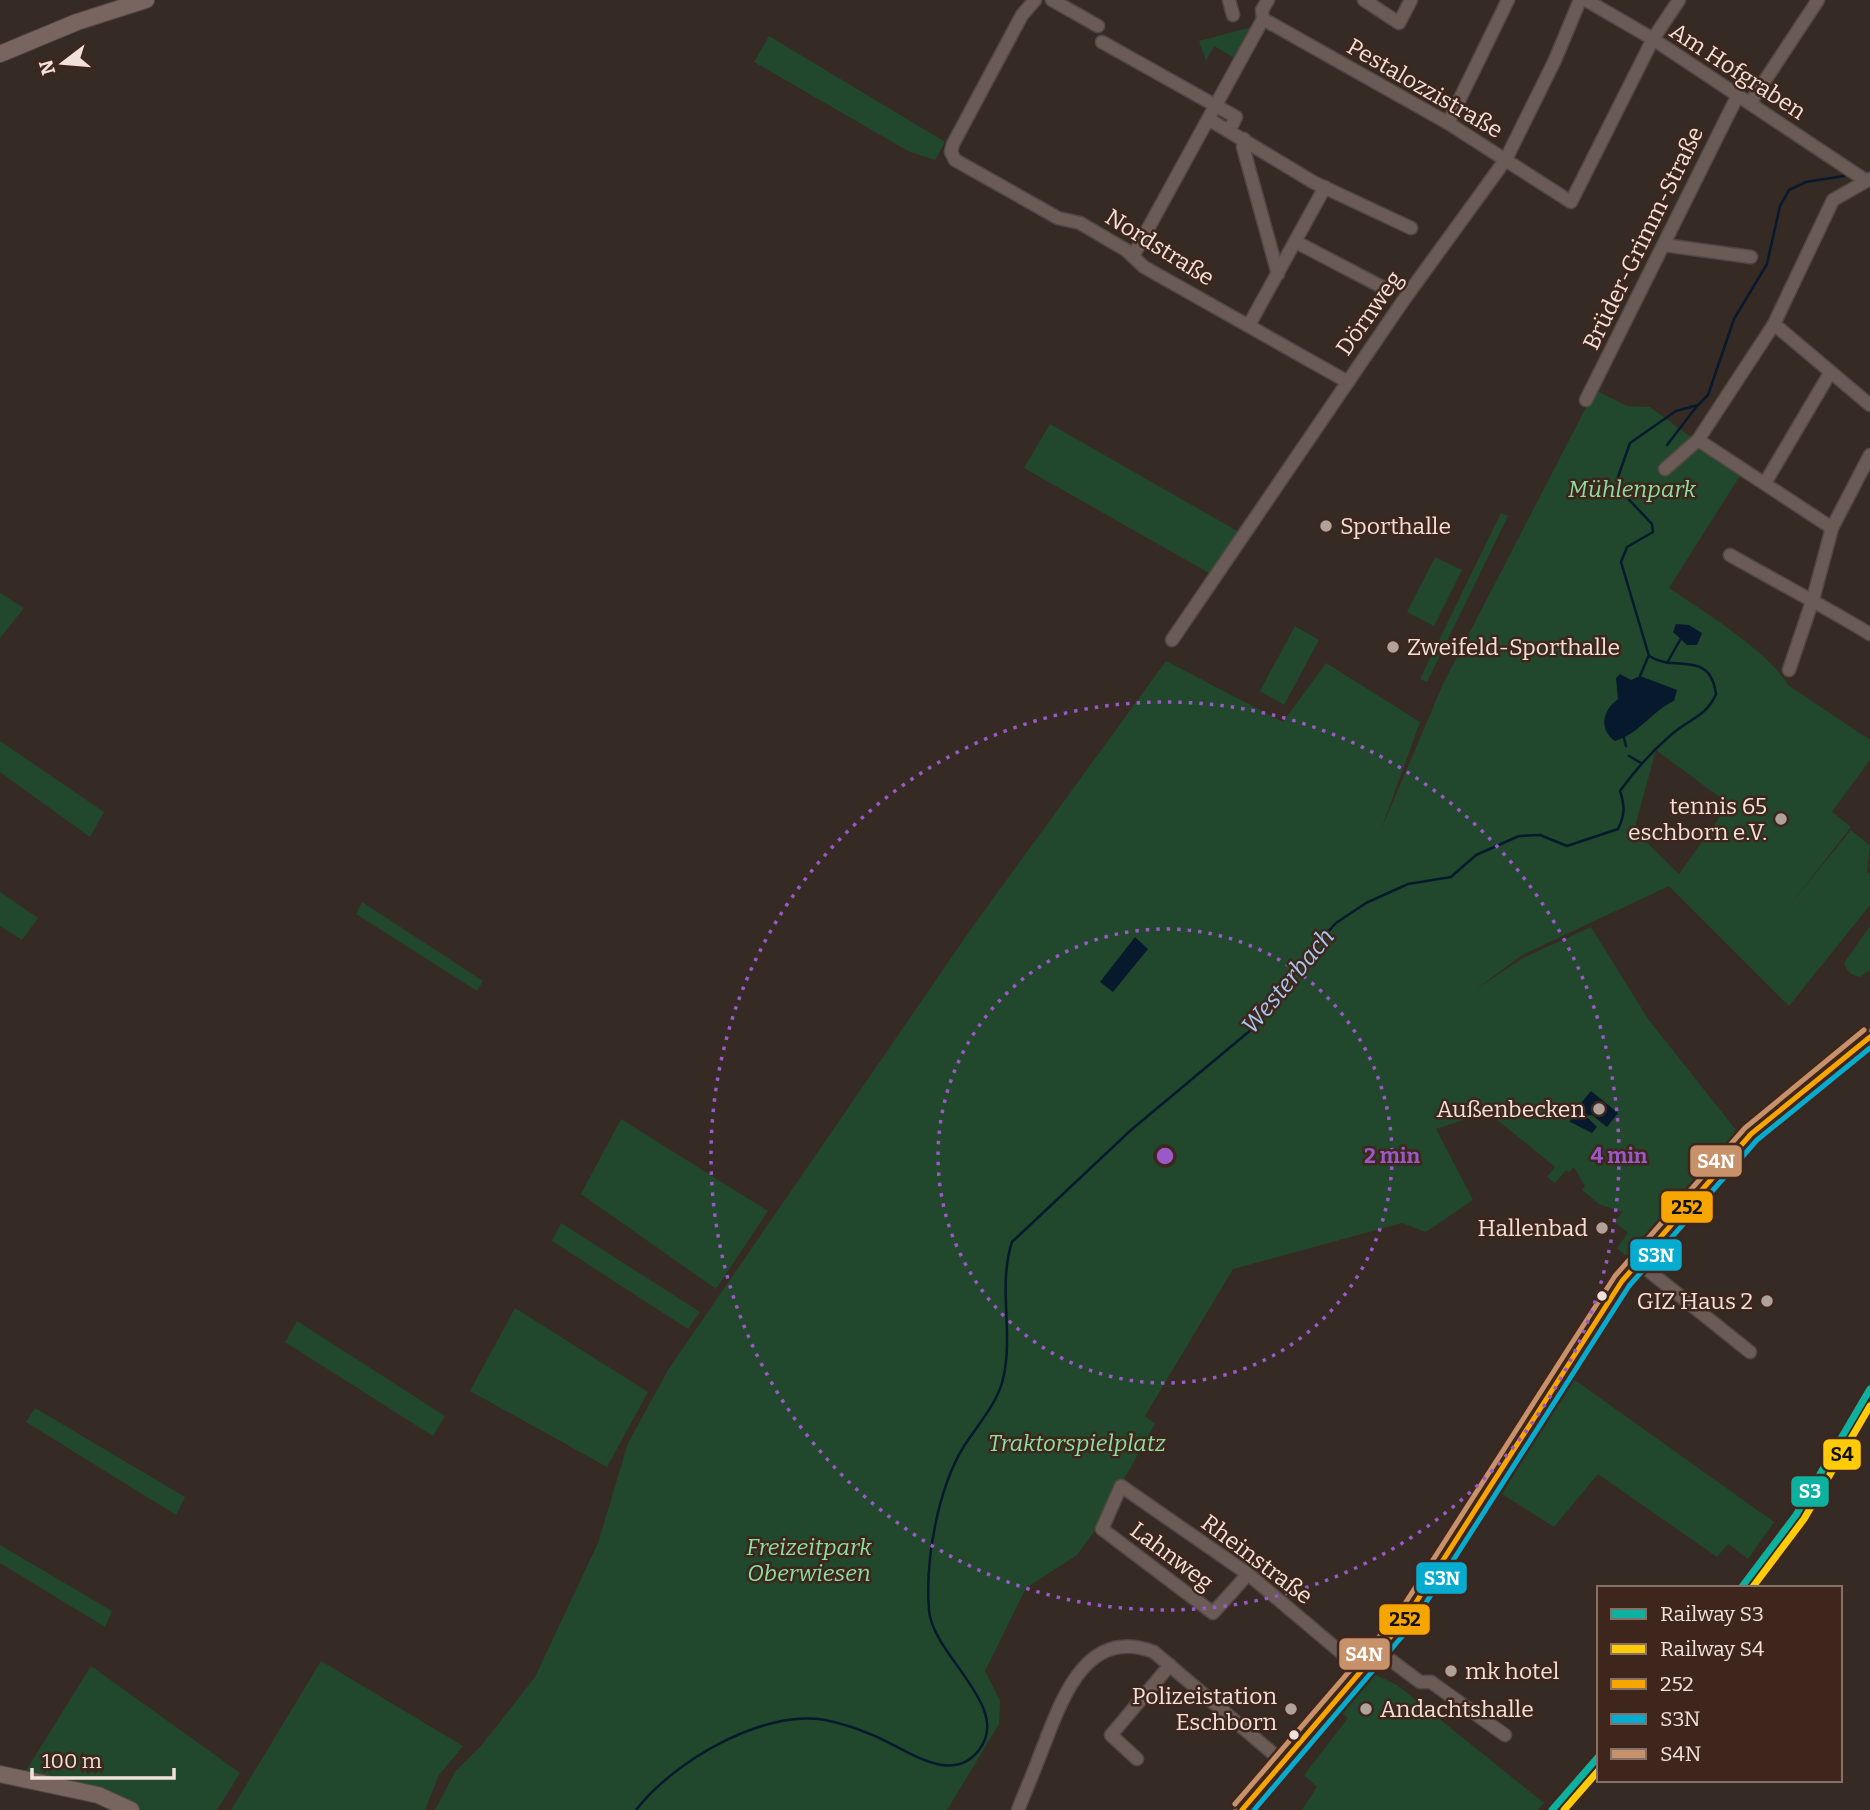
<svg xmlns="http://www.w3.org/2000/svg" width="1870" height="1810" font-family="Bitter,serif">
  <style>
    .green { fill: #21482c; fill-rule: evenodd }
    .water { fill: #071a2d }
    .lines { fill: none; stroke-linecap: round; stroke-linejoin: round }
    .stream { stroke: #071a2d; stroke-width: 2.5 }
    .street-casing { stroke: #524843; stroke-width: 15 }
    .secondary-casing { stroke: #524843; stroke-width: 18 }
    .street { stroke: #6b5b56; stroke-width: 12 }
    .secondary { stroke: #786560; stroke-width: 16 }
    .bus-1-casing { stroke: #3e261c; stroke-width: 10 }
    .bus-2-casing { stroke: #3e261c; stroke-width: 10 }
    .bus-3-casing { stroke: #3e261c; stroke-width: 10 }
    .bus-1 { stroke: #f7a600; stroke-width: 5 }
    .bus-2 { stroke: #06acd0; stroke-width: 5 }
    .bus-3 { stroke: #c7916a; stroke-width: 5 }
    .rail-1-casing { stroke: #3e261c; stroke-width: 12 }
    .rail-2-casing { stroke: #3e261c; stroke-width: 12 }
    .rail-1 { stroke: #0db19f; stroke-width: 7 }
    .rail-2 { stroke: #fecb09; stroke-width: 7 }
    .ring { fill: none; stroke: #9959c6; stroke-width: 3.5; stroke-dasharray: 3.5 7 }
    .poi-dot { fill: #b0a19a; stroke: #3e261c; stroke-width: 2.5 }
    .bus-dot { fill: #f2e1da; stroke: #3e261c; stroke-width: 2.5 }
    .labels { text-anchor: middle; stroke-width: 5; stroke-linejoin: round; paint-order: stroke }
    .street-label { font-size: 23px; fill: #f2e1da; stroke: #3e261c }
    .park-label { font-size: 23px; font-style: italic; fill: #8bdfa2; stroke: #3e261c }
    .poi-label { font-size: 23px; fill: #f2e1da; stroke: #3e261c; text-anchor: end }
    .water-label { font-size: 24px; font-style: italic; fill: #a3c9f2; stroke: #3e261c }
    .centre { fill: #9959c6; stroke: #3e261c; stroke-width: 3.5 }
    .ring-label { font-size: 21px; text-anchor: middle; font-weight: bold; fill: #9959c6; stroke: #3e261c; stroke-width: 5; stroke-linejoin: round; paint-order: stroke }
    .line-badge { stroke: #3e261c; stroke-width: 2.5 }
    .badge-label { font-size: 19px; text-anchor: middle; font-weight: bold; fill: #fff }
    .pale-badge-label { font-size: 19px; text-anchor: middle; font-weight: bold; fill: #111 }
  </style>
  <rect width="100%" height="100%" fill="#362a24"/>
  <g class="green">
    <polygon points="1252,27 1236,59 1214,46 1206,61 1199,41"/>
    <polygon points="769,36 945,142 935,160 908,151 754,62"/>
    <path d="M1595 390 1627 406 1650 407 1741 474 1669 588C1704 612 1767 650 1788 685L1870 740V760L1832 812 1851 827 1790 905 1851 830 1870 846 1867 872 1870 874V905L1789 1006 1669 886 1522 955 1475 990 1523 958 1591 927 1648 1019 1736 1130 1720 1153 1626 1256 1617 1248 1628 1233 1615 1222 1622 1212 1599 1204 1582 1190 1585 1186 1574 1167 1569 1172 1566 1170 1555 1183 1547 1177 1555 1167 1490 1114 1522 1101 1436 1129 1473 1200 1426 1232 1402 1223 1233 1269 1145 1416 1155 1424 1096 1529 1077 1555 1026 1588 985 1671 1000 1701 999 1724 947 1810H435L455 1772 481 1746 535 1677 598 1543 628 1443 668 1370 973 926 1166 661 1283 722 1326 663 1420 722 1381 830 1443 684ZM1656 750 1729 804 1679 874 1634 830Z"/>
    <polygon points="1050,424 1239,532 1209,573 1024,468"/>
    <polygon points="1501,513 1508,516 1427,682 1420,679"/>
    <polygon points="1435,557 1462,570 1434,626 1407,612"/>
    <polygon points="0,593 24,608 0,638"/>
    <polygon points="1295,626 1319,640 1284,705 1260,691"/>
    <polygon points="0,741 104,812 90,837 0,772"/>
    <polygon points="0,892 38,918 22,940 0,926"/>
    <polygon points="362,902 483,981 477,991 356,914"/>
    <path d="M1870 926V970L1860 977C1851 975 1847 972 1844 963Z"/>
    <polygon points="621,1119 768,1211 716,1289 581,1194"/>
    <polygon points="561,1223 700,1312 688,1329 552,1241"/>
    <polygon points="515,1308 648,1392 607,1467 470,1391"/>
    <polygon points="297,1321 445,1416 433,1436 285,1342"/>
    <polygon points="1572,1378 1774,1522 1748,1559 1728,1544 1717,1557 1598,1474 1554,1527 1502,1494"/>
    <polygon points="35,1408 185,1497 176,1515 26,1422"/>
    <polygon points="0,1545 112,1611 105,1627 0,1563"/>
    <polygon points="321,1661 463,1746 439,1775 425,1810 231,1810"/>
    <polygon points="91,1666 240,1773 217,1810 138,1810 24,1774"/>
    <polygon points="1370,1672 1397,1685 1544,1803 1538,1810 1302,1810 1317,1787 1304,1775 1348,1718 1338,1710"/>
  </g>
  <g class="water">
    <polygon points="1676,624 1689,625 1702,633 1697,645 1687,645 1673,632"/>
    <path d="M1620 674 1631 680 1640 676 1677 690 1674 701C1652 711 1639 734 1615 741 1598 729 1603 710 1618 699L1616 678Z"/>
    <polygon points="1135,937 1148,949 1113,992 1100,982"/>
    <polygon points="1591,1091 1618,1113 1607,1127 1592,1115 1586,1116 1597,1127 1592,1133 1570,1122 1571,1115"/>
  </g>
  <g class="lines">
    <g class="stream">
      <polyline points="1667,445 1697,406"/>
      <polyline points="1667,663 1680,640"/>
      <polyline points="1640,676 1648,657"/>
      <polyline points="1624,738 1626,746"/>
      <polyline points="1629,756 1641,763"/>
      <path d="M636 1810C673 1762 762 1709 825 1720 840 1723 856 1728 870 1734 903 1746 950 1788 979 1750 1013 1707 932 1655 929 1610 925 1560 938 1488 964 1446 977 1426 995 1406 1002 1383 1015 1336 997 1288 1012 1242L1131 1130 1258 1024 1312 949 1336 923 1366 903 1408 884 1451 877 1476 855 1519 836 1540 835 1567 846 1618 829C1625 815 1625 806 1620 791 1635 770 1652 751 1672 734 1689 719 1707 716 1716 694 1710 649 1675 673 1649 656L1621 562 1627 547 1653 532 1652 524 1618 488V477L1630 443 1676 411 1698 405 1708 395 1734 319 1767 264 1780 206 1789 190 1806 182 1844 176"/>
    </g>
    <g class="street-casing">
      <g id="street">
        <polyline points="1035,0 1022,15 953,144 951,152 955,160 1058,218 1080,223 1126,250 1144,267 1348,382"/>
        <polyline points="1052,0 1098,26"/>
        <polyline points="1229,0 1233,15"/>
        <polyline points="1268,0 1262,10 1263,19 1448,123 1571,202 1653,39 1679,0"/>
        <polyline points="1364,0 1399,23 1411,0"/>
        <polyline points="1586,0 1653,39 1865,180"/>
        <polyline points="1102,42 1236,117 1229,131"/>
        <polyline points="1750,103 1818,0"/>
        <polyline points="1210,120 1313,182 1411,228"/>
        <polyline points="1448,123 1508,0"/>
        <polyline points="1244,139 1243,147 1278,274"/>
        <polyline points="1296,242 1384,288"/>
        <polyline points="1664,245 1751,257"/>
        <polyline points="1133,256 1263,19"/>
        <polyline points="1774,324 1870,405"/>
        <polyline points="1249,325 1325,187"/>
        <polyline points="1586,400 1738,95"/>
        <polyline points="1698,440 1832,528"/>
        <polyline points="1665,469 1698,440 1774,324 1833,200 1870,179"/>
        <polyline points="1765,483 1830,373"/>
        <path d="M1730 555C1777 582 1824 606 1870 634"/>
        <polyline points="1172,640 1403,301 1506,159 1555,60 1580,0"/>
        <polyline points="1789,670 1813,599 1832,528 1870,455"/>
        <polyline points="1639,1263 1750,1352"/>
        <polyline points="1248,1574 1213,1613 1102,1529 1121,1486 1248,1574 1363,1671"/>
        <polyline points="1380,1652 1420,1682 1431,1682 1505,1735"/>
        <polyline points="1137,1759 1111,1735 1170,1665"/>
        <path d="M1018 1810C1025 1792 1033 1774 1040 1755 1060 1705 1083 1625 1154 1652L1283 1762"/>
      </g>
    </g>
    <g class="secondary-casing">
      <g id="secondary">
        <polyline points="0,54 77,22 146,0"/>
        <polyline points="0,1774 98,1795 131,1810"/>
        <polyline points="1242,1810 1404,1621 1622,1281 1751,1134 1870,1037"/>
      </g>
    </g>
    <use href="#street" class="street"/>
    <use href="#secondary" class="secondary"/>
    <g class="bus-1-casing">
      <polyline id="bus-1" points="1242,1810 1404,1621 1622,1281 1751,1134 1870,1037"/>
    </g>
    <g class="bus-2-casing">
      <polyline id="bus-2" points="1254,1810 1411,1626 1629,1286 1757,1140 1870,1048"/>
    </g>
    <g class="bus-3-casing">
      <polyline id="bus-3" points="1235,1804 1397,1616 1615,1276 1745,1128 1864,1030"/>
    </g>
    <use href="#bus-1" class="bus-1"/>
    <use href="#bus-2" class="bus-2"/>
    <use href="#bus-3" class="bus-3"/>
    <g class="rail-1-casing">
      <g id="rail-1">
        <polyline points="1741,1588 1796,1515 1870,1389"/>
        <polyline points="1552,1810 1599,1756"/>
      </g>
    </g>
    <g class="rail-2-casing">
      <g id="rail-2">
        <polyline points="1752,1588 1804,1519 1870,1406"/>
        <polyline points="1564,1810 1599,1770"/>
      </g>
    </g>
    <use href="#rail-1" class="rail-1"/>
    <use href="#rail-2" class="rail-2"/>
  </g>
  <g class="ring">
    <circle cx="1165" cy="1156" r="227"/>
    <circle cx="1165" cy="1156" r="454"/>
  </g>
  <g class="poi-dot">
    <circle cx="1326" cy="526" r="7"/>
    <circle cx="1393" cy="647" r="7"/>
    <circle cx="1781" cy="819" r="7"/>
    <circle cx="1599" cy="1109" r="7"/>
    <circle cx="1602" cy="1228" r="7"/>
    <circle cx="1767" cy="1301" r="7"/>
    <circle cx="1451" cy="1671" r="7"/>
    <circle cx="1291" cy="1709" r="7"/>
    <circle cx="1366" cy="1709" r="7"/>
  </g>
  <g class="bus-dot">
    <circle cx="1602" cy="1296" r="6"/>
    <circle cx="1294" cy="1735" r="6"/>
  </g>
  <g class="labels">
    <g class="street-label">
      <text transform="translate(1738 71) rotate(33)" y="8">Am Hofgraben</text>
      <text transform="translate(1425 88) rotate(30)" y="8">Pestalozzistraße</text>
      <text transform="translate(1643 238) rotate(-64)" y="8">Brüder-Grimm-Straße</text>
      <text transform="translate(1160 247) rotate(32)" y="8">Nordstraße</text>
      <text transform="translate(1369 313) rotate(-55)" y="8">Dörnweg</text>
      <text transform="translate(1172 1556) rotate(37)" y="8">Lahnweg</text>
      <text transform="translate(1257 1559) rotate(37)" y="8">Rheinstraße</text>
    </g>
    <g class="park-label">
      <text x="1632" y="497">Mühlenpark</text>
      <text x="1077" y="1451">Traktorspielplatz</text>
      <text x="809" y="1555">Freizeitpark<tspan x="809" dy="26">Oberwiesen</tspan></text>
    </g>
    <g class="poi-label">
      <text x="1340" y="534" text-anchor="start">Sporthalle</text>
      <text x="1407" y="655" text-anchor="start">Zweifeld-Sporthalle</text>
      <text x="1767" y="814">tennis 65<tspan x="1767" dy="26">eschborn e.V.</tspan></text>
      <text x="1585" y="1117">Außenbecken</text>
      <text x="1588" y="1236">Hallenbad</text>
      <text x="1753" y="1309">GIZ Haus 2</text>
      <text x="1465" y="1679" text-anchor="start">mk hotel</text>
      <text x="1277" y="1704">Polizeistation<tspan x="1277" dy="26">Eschborn</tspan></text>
      <text x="1380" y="1717" text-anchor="start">Andachtshalle</text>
    </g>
    <g class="water-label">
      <text transform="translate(1288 981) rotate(-50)" y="8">Westerbach</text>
    </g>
  </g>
  <circle cx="1165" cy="1156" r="10" class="centre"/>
  <g class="ring-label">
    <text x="1392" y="1163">2 min</text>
    <text x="1619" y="1163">4 min</text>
  </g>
  <g class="line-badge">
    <rect x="1689" y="1144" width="54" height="34" rx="7" fill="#c7916a"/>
    <rect x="1660" y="1190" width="54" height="34" rx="7" fill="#f7a600"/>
    <rect x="1629" y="1238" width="54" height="34" rx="7" fill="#06acd0"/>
    <rect x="1822" y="1438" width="40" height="33" rx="7" fill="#fecb09"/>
    <rect x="1790" y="1475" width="40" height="33" rx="7" fill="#0db19f"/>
    <rect x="1415" y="1561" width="53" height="34" rx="7" fill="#06acd0"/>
    <rect x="1378" y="1603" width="53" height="33" rx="7" fill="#f7a600"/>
    <rect x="1338" y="1637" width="53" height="34" rx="7" fill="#c7916a"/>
  </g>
  <g class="badge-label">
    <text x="1716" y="1168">S4N</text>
    <text x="1656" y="1262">S3N</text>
    <text x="1810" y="1498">S3</text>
    <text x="1442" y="1585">S3N</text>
    <text x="1364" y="1661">S4N</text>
  </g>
  <g class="pale-badge-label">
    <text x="1687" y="1214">252</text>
    <text x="1842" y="1461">S4</text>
    <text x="1405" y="1626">252</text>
  </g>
  <rect x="1597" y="1586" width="245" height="196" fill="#3e261c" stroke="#867168" stroke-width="2"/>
  <rect x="1611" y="1609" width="35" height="10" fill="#0db19f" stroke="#867168" stroke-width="2"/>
  <text x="1660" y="1621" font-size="21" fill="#f2e1da">Railway S3</text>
  <rect x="1611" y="1644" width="35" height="10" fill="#fecb09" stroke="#867168" stroke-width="2"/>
  <text x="1660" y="1656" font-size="21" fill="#f2e1da">Railway S4</text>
  <rect x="1611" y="1679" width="35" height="10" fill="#f7a600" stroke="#867168" stroke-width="2"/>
  <text x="1660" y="1691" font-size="21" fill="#f2e1da">252</text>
  <rect x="1611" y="1714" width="35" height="10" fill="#06acd0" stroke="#867168" stroke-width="2"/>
  <text x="1660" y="1726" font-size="21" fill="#f2e1da">S3N</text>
  <rect x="1611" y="1749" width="35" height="10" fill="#c7916a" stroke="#867168" stroke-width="2"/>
  <text x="1660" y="1761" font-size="21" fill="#f2e1da">S4N</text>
  <g transform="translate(63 63) rotate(254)" stroke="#3e261c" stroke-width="5" paint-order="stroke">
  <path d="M0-5L12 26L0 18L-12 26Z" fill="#f2e1da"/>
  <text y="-10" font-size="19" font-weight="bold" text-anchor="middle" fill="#f2e1da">N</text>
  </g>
  <path d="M32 1768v10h142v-10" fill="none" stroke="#f2e1da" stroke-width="3.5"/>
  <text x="42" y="1768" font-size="21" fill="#f2e1da" stroke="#3e261c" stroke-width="5" paint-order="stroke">100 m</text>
</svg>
